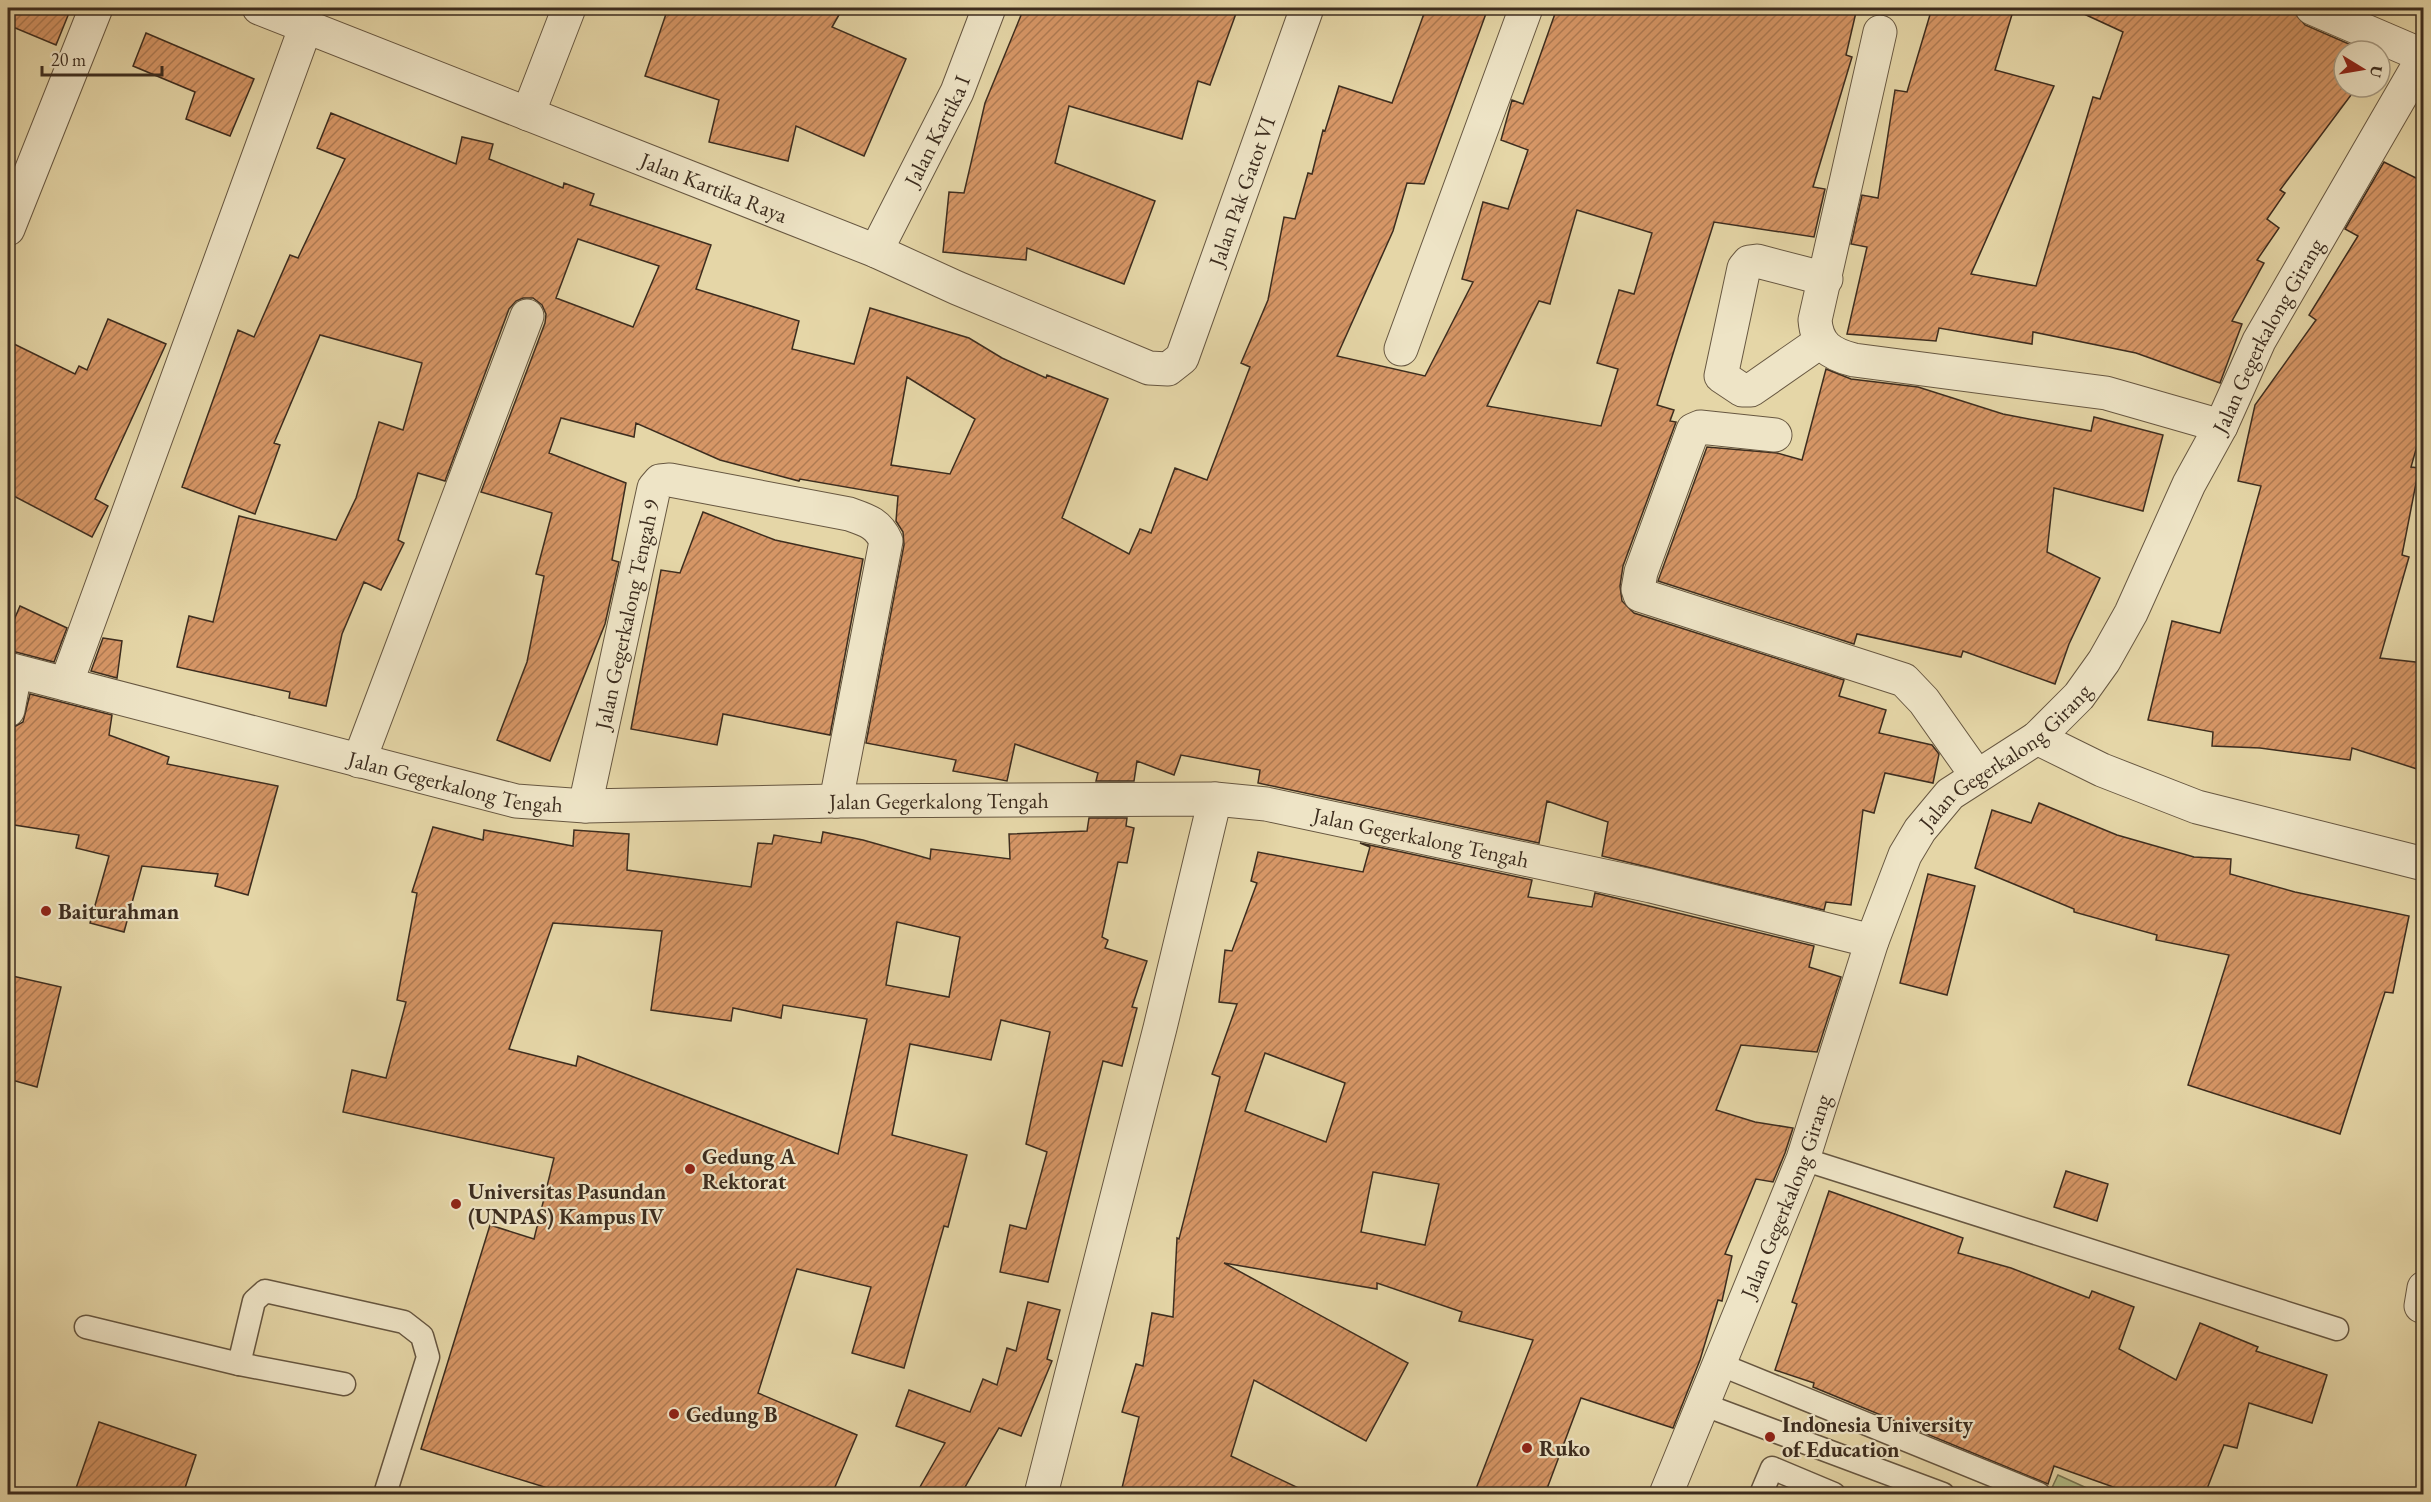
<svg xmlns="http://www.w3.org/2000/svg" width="2431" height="1502" font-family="'EB Garamond',serif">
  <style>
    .green { fill: #b3be88; stroke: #787654; stroke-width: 1.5 }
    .building { fill: url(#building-hatch); stroke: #3d2d1f; stroke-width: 1.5; fill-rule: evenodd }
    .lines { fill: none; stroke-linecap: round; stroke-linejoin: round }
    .service-casing { stroke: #675741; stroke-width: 25 }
    .minor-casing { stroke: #675741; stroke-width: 35 }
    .tertiary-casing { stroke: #675741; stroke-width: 35 }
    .service { stroke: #eee4c6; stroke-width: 22 }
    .minor { stroke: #eee4c6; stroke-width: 33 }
    .tertiary { stroke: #eee4c6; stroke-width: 33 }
    .poi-dot { fill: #8f2418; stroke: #eee4c6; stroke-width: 2 }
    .labels { text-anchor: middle; stroke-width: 4.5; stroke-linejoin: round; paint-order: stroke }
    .street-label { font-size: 22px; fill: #3d2d1f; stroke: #eee4c6 }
    .poi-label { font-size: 22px; font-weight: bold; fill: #3d2d1f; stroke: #eee4c6; text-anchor: start }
  </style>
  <defs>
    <pattern id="building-hatch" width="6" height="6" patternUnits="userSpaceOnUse" patternTransform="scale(1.5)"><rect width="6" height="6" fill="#d69666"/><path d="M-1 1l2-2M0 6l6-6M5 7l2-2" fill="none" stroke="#af7b53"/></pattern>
  </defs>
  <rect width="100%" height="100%" fill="#e5d6a7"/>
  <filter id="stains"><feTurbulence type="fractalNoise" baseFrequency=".00333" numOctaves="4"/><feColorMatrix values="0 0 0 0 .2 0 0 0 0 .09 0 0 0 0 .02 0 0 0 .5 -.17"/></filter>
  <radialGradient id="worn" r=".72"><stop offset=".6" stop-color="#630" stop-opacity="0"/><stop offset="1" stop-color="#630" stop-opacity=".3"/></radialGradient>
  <polygon class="green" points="2058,1475 2100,1494 2049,1494"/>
  <g class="building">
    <polygon points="8,8 71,8 56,45 8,25"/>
    <polygon points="668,8 843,8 832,27 906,59 864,156 796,126 788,161 709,142 719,100 645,76"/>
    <polygon points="1024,8 1238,8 1210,85 1198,81 1182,139 1069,106 1055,163 1155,201 1124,284 1027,248 1026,260 943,252 949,192 964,193 985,103"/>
    <path d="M1426 8H1488L1424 184 1407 183 1393 231 1337 356 1425 376 1473 282 1462 279 1483 202 1508 209 1528 150 1501 140 1512 100 1523 104 1557 8H1857L1846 55 1852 57 1813 187 1825 189 1814 237 1714 222 1657 405 1674 410 1670 421 1676 422 1623 566 1620 586 1622 601 1634 613 1844 680 1839 696 1886 710 1879 733 1932 745 1939 754 1933 783 1885 773 1874 813 1863 810 1851 905 1826 902 1824 910 1602 856 1608 822 1547 801 1539 843 1258 783 1260 770 1181 755 1174 775 1137 761 1134 781H1096L1098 773 1015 744 1007 781 953 771 956 760 866 743 904 545 903 532 896 521 898 496 800 479 799 481 720 460 636 423 634 437 561 418 549 453 626 483 612 560 619 562 605 624 550 761 497 740 527 662 544 576 536 574 552 513 481 492 545 323 546 314 542 305 533 298H523L516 301 509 309 445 481 418 473 398 540 404 543 381 590 364 582 342 634 326 706 289 698 290 692 177 667 189 616 213 622 239 516 336 540 356 498 379 422 403 430 422 363 320 335 274 443 280 445 255 514 182 487 238 330 254 337 290 255 298 258 345 159 317 148 331 113 456 164 462 137 493 144 489 159 563 188 564 183 594 194 590 205 711 245 696 289 799 321 792 349 854 364 870 308 969 338 1002 358 1046 378 1047 375 1108 399 1062 518 1129 554 1140 529 1151 533 1175 468 1207 480 1250 367 1241 363 1268 300 1284 217 1295 219 1308 173 1312 174 1323 130 1325 131 1339 86 1392 103ZM1577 210 1652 233 1634 294 1619 290 1597 363 1618 369 1601 426 1487 406 1539 301 1550 304ZM578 239 659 266 633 327 556 298ZM907 377 975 419 950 474 891 465Z"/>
    <polygon points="1932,8 2014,8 1995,70 2054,86 1971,274 2036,286 2093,97 2100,99 2123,32 2071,8 2284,8 2294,12 2305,25 2365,51 2344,51 2344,87 2357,87 2280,190 2285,193 2267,219 2279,228 2257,260 2264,263 2232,321 2242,324 2220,383 2136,353 2033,332 2032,344 1939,328 1936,341 1847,334 1867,247 1851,244 1862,195 1878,198 1895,90 1907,92"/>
    <polygon points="146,33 254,79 230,136 186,119 195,92 133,66"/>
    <polygon points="2384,162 2424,182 2424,421 2411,467 2419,468 2402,555 2409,557 2380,658 2424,663 2424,750 2417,769 2352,748 2350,760 2260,748 2212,746 2213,732 2148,720 2172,621 2220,633 2261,486 2238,481 2255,405 2316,320 2309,315 2358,236 2345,229"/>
    <polygon points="108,319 166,344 95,499 108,506 92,537 8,493 8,341 75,374 79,366 87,370"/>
    <polygon points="1826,369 1851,379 1918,387 2003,414 2091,431 2094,417 2163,435 2143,511 2054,488 2047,552 2100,578 2069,644 2055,684 1963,651 1961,657 1857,634 1854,644 1658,581 1707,447 1777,453 1802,460"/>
    <polygon points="703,512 775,540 863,559 830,735 723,714 717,745 631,729 661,570 680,573"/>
    <polygon points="20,606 67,628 54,662 8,650 8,634"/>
    <polygon points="103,638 122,641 117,678 91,671"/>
    <polygon points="30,694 112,715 109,735 169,757 167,764 278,786 248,895 215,886 218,874 142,866 124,932 90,923 109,856 76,848 79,835 8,824 8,752 12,728 23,722"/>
    <polygon points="2039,803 2117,835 2194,857 2231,859 2230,874 2295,892 2409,916 2393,993 2385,992 2340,1134 2188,1085 2229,955 2156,940 2157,935 2074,912 2074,909 1975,868 1992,810 2031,823"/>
    <path d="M1089 818H1127L1126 826 1134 828 1127 863 1118 862 1102 937 1108 940 1105 948 1147 961 1132 1007 1137 1008 1122 1066 1103 1061 1048 1282 1000 1272 1010 1225 1026 1229 1047 1152 1026 1144 1050 1032 1001 1020 991 1060 910 1044 892 1135 967 1155 948 1227 944 1226 904 1368 852 1353 871 1287 797 1269 758 1393 857 1435 832 1494H567L421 1449 490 1225 534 1239 554 1158 343 1112 352 1070 386 1078 406 1002 397 1000 417 893 412 892 433 827 483 840 484 830 573 846 574 830 629 834 627 870 751 887 758 843 772 844 774 835 821 843 823 832 863 840 930 859 931 849 1010 859 1009 834 1087 831ZM897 922 960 937 949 997 886 985ZM553 923 662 931 651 1010 731 1021 733 1008 781 1018 783 1005 867 1019 838 1154 578 1056 576 1066 509 1049Z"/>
    <path d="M1360 843 1532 880 1528 897 1592 907 1595 893 1814 946 1809 967 1841 977 1817 1052 1741 1045 1716 1110 1755 1122 1793 1128 1785 1153 1773 1182 1756 1179 1725 1254 1732 1256 1722 1301 1718 1300 1700 1360 1673 1428 1581 1398 1545 1494H1474L1533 1340 1459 1321 1462 1312 1377 1283V1289L1224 1263 1408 1363 1366 1441 1254 1380 1231 1456 1311 1494H1148L1122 1488 1139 1417 1122 1412 1136 1364 1143 1366 1152 1313 1173 1317 1177 1238 1179 1239 1220 1077 1212 1074 1237 1004 1219 1002 1225 950 1232 951 1257 883 1251 881 1258 852 1363 872 1370 847ZM1265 1053 1345 1083 1326 1142 1245 1111ZM1373 1172 1439 1184 1425 1245 1361 1232Z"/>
    <polygon points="1928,874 1975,886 1947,995 1900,983"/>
    <polygon points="8,975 61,987 37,1087 8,1079"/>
    <polygon points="2066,1171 2108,1184 2097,1221 2054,1207"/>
    <polygon points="1829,1191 1963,1238 1958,1253 2011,1268 2089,1298 2092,1291 2134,1307 2119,1349 2176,1380 2200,1323 2258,1347 2256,1351 2327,1375 2312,1423 2249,1403 2237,1448 2224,1445 2205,1494 2133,1494 2054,1466 2048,1484 1813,1387 1814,1383 1775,1370 1797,1304 1792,1302"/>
    <polygon points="1028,1302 1060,1310 1047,1359 1052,1361 1021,1436 999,1428 961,1494 916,1494 945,1443 896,1426 909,1390 970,1412 983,1379 997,1385 1007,1348 1016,1351"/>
    <polygon points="99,1422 196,1455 183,1494 74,1494"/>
  </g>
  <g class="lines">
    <g class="service-casing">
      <g id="service">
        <polyline points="1803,1159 2337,1329"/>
        <polyline points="86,1327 239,1364 254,1301 265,1291 404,1322 422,1336 428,1357 385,1494"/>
        <polyline points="239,1364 344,1384"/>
        <polyline points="1719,1364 2039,1494"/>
        <polyline points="1702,1404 1943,1494"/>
        <polyline points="1761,1494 1772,1468 1834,1494"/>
      </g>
    </g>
    <g class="minor-casing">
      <g id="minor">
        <path id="s1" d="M259 8 876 251 957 288 1149 368 1168 369 1182 358 1307 8"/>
        <polyline points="2312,8 2424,56"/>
        <path d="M1880 32 1815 320C1817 345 1830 354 1854 360L2106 393 2221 426"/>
        <polyline points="528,114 569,8"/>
        <polyline points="8,229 96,8"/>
        <path id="s2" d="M876 251 957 92 989 8"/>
        <polyline points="1820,342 1751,390 1742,390 1721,376 1744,268 1749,262 1757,261 1826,279"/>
        <polyline points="1401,349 1526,8"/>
        <polyline points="1775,435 1700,427 1693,430 1641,572 1638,589 1640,595 1904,680 1924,701 1977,776"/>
        <path id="s3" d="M8 669 516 801 585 806 836 801 1215 799 1266 804 1651 886 1872 941"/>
        <polyline points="66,684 306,26"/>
        <polyline points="8,710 15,673"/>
        <polyline points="2037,738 2102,770 2197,807 2424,864"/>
        <polyline points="359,761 527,316"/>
        <path id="s4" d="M585 806 654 488 660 481 670 480 849 514C866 520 878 523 886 541L836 801"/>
        <polyline points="2421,1306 2424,1288"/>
        <polyline points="1041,1494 1160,1028 1215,799"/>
      </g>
    </g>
    <g class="tertiary-casing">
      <g id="tertiary">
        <path id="s5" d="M1666 1494 1803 1159 1872 941 1905 855 1920 830 1950 794 2037 738 2079 696 2104 661 2131 613 2189 484 2221 426 2259 341 2424 56"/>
      </g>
    </g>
    <use href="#service" class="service"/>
    <use href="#minor" class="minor"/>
    <use href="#tertiary" class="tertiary"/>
  </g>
  <g class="poi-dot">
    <circle cx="46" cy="911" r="6"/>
    <circle cx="690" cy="1169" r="6"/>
    <circle cx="456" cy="1204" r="6"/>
    <circle cx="674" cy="1414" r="6"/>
    <circle cx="1770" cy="1437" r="6"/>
    <circle cx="1527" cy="1448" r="6"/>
  </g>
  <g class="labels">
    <g class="street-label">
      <text dy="8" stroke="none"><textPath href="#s2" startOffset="135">Jalan Kartika I</textPath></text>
      <text dy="8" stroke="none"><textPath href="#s1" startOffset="489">Jalan Kartika Raya</textPath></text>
      <text dy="8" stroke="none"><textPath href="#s1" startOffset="1174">Jalan Pak Gatot VI</textPath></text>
      <text dy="8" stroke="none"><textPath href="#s5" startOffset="1329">Jalan Gegerkalong Girang</textPath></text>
      <text dy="8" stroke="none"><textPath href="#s4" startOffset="196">Jalan Gegerkalong Tengah 9</textPath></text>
      <text dy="8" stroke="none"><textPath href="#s5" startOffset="825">Jalan Gegerkalong Girang</textPath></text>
      <text dy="8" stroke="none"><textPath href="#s3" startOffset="462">Jalan Gegerkalong Tengah</textPath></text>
      <text dy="8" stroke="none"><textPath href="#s3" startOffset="948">Jalan Gegerkalong Tengah</textPath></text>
      <text dy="8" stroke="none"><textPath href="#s3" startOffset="1434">Jalan Gegerkalong Tengah</textPath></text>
      <text dy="8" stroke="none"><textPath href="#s5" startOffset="321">Jalan Gegerkalong Girang</textPath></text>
    </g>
    <g class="poi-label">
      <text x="58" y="919">Baiturahman</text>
      <text x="702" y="1164">Gedung A<tspan x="702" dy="25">Rektorat</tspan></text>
      <text x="468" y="1199">Universitas Pasundan<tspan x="468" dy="25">(UNPAS) Kampus IV</tspan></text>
      <text x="686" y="1422">Gedung B</text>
      <text x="1782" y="1432">Indonesia University<tspan x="1782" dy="25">of Education</tspan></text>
      <text x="1539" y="1456">Ruko</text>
    </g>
  </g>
  <rect width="2431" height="1502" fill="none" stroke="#e5d6a7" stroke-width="30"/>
  <rect x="9" y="9" width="2413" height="1484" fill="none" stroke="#3d2d1f" stroke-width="3"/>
  <rect x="15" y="15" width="2401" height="1472" fill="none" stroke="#3d2d1f" stroke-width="1.5"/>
  <g transform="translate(2362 69) rotate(101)"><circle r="28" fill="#eee4c6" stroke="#a79b83" stroke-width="1.5"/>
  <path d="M0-4.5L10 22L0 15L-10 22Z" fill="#8f2418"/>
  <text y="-9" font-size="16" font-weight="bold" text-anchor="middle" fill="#3d2d1f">U</text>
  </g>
  <path d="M42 66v9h120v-9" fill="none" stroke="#3d2d1f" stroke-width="3"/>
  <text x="51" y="66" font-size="18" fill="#3d2d1f" stroke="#eee4c6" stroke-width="4.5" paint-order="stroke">20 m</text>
  <rect width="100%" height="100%" filter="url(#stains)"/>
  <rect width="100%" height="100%" fill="url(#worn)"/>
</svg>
